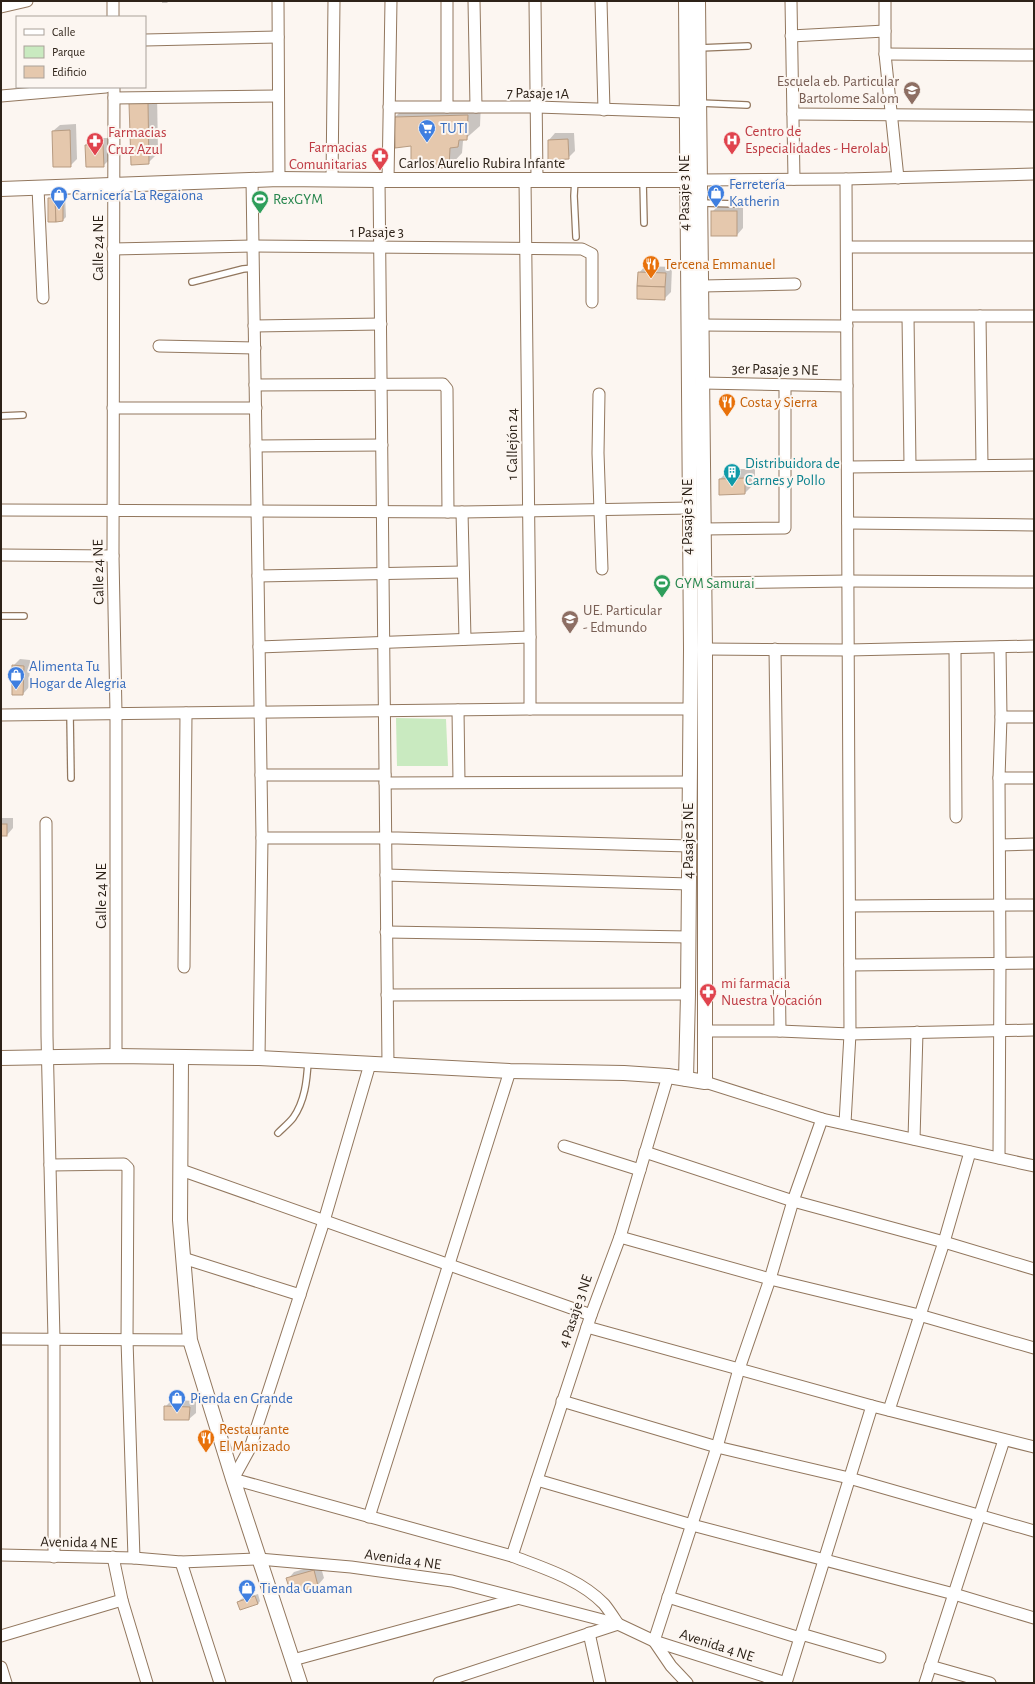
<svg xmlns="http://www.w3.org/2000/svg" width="1035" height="1684" font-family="'Alegreya Sans',sans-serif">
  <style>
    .green { fill: #c9eac0 }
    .shadow { fill: #0003 }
    .building { fill: #e5c8ad; stroke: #b79b81 }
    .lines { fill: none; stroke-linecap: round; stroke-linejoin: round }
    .service-casing { stroke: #92775e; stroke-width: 8 }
    .minor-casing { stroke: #92775e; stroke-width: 13 }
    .tertiary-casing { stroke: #92775e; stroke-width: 16 }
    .service { stroke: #fff; stroke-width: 5.5 }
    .minor { stroke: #fff; stroke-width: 11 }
    .tertiary { stroke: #fff; stroke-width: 14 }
    .labels { text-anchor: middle; stroke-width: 4; stroke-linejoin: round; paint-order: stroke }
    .education-label { font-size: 15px; fill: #785e54; stroke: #fcf6f1; text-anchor: end }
    .street-label { font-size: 15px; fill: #2d2218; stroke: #fcf6f1 }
    .shop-label { font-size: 15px; fill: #366cbe; stroke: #fcf6f1; text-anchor: start }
    .health-label { font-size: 15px; fill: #be3a42; stroke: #fcf6f1; text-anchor: start }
    .leisure-label { font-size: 15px; fill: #27864d; stroke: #fcf6f1; text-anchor: start }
    .food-label { font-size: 15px; fill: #c56008; stroke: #fcf6f1; text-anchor: start }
    .culture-label { font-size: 15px; fill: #0d838f; stroke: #fcf6f1; text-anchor: start }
  </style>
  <rect width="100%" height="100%" fill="#fcf6f1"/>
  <polygon class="green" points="396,718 446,719 448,766 397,766"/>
  <g class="shadow">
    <polygon points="162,1 169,1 167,3 162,3"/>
    <polygon points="157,93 158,153 148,163 140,94"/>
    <polygon points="481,102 480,126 463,141 462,153 449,167 412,145 395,117 408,104"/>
    <polygon points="76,124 77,159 70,166 53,131 60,125"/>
    <polygon points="555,133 574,133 575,151 568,158 549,140"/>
    <polygon points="93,138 110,138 110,159 103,166 86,145"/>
    <polygon points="65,195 66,217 63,220 49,199 52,196"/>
    <polygon points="719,205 743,205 743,228 737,235 712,212"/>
    <polygon points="645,266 672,267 671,292 664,299 639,273"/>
    <polygon points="730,469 755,469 755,483 745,493 720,479"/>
    <polygon points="20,659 30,660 29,687 23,694 13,666"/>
    <polygon points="1,818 13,818 13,828 7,835 1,835"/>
    <polygon points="172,1400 196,1401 196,1413 189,1419 165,1407"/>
    <polygon points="320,1564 324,1578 318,1585 292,1593 288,1579 294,1572"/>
    <polygon points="258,1594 260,1601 258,1604 238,1602 241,1599"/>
  </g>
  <g class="building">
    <polygon points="129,103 148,103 149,164 131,165"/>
    <polygon points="468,115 467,140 459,140 458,147 450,148 449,168 411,168 411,146 395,148 394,117"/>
    <polygon points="70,130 71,167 53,167 52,131"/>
    <polygon points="568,139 569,159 548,160 548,140"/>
    <polygon points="103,144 104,167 86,167 85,145"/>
    <polygon points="48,198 55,198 56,222 48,222"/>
    <polygon points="55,198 63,198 63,221 56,222"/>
    <rect x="711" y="211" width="26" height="25"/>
    <polygon points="638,272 666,273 665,287 637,286"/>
    <polygon points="637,286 665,287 665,300 637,299"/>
    <polygon points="745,478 745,494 719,495 719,479"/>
    <polygon points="12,665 24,666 23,695 12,695"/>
    <rect x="1" y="824" width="6" height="12"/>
    <polygon points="164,1406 190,1407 189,1420 164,1420"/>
    <polygon points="314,1570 318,1586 291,1594 286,1578"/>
    <polygon points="255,1596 258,1604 240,1610 237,1602"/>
  </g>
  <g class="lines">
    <g class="service-casing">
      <g id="service">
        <polyline points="699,48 748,46"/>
        <polyline points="700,103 747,105"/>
        <polyline points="575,179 574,196 576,237"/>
        <polyline points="643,180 644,223"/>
        <polyline points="701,203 737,204"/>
        <polyline points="192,282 243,269 254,268"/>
        <polyline points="1,416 23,415"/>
        <polyline points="1,616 24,616"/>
        <polyline points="70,714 71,778"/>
        <path d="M278 1133C283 1128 289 1123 293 1118 305 1101 307 1080 308 1061"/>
      </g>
    </g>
    <g class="minor-casing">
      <g id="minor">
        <polyline points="113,1 113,17"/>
        <polyline points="278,1 279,179"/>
        <polyline points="447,1 447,107"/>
        <polyline points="474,1 476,107"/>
        <polyline points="535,1 537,179"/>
        <polyline points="601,1 604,110"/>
        <polyline points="791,1 794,179"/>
        <polyline points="885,1 885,54 898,178"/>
        <polyline points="1,7 27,1"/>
        <polyline points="791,36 885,31"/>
        <polyline points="145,40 278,37"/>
        <polyline points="885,54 1034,55"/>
        <polyline points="114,87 113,556 116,713 116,1056"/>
        <polyline points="1,96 106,87"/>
        <polyline points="114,98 278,96"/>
        <polyline points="389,107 537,107 687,112"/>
        <polyline points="793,114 1034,116"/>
        <polyline points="332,179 334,1"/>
        <polyline points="525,179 530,637 530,709"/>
        <polyline points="252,180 262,838 259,1058"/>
        <polyline points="379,180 388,1065"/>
        <polyline points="388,180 391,1"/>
        <polyline points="701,180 846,179 1034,174"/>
        <polyline points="38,188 43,298"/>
        <polyline points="847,247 1034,247"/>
        <polyline points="113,249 253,246 582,249 592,254 592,302"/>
        <polyline points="702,286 795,284"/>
        <polyline points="847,316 1034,316"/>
        <polyline points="980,316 982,465"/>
        <polyline points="908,317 910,465"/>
        <polyline points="702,325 847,326"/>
        <polyline points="254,326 381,324"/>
        <polyline points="159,346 255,348"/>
        <polyline points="703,383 847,386"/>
        <polyline points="255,385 443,384 447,389 448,512"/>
        <polyline points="599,394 598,453 602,569"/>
        <polyline points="113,408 256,408"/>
        <polyline points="256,446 382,445"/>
        <polyline points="848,467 1034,465"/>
        <polyline points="1,510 462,512 690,508"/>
        <polyline points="462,512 465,639"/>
        <polyline points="848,523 1034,525"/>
        <polyline points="704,529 785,528 785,385"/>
        <polyline points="1,555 113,556"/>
        <polyline points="258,576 463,572"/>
        <polyline points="704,583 848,581 1034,582"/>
        <polyline points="259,647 530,637"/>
        <polyline points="955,648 956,817"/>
        <polyline points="705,649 848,650 1034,646"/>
        <polyline points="775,649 780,1031"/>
        <polyline points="458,710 459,782"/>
        <polyline points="1,715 530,709 690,709"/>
        <polyline points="1001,717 1034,717"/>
        <polyline points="261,775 385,775"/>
        <polyline points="999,778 1034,778"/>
        <polyline points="385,783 690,782"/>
        <polyline points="46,823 47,1036 54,1339 54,1557"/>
        <polyline points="262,838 398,838 689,846"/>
        <polyline points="1000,845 1034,844"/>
        <polyline points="386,875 689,884"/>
        <polyline points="850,906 1034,905"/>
        <polyline points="386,932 689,937"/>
        <polyline points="850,965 1034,963"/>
        <polyline points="184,967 186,713"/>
        <polyline points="387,995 688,994"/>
        <polyline points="706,1031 780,1031 850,1034 1034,1030"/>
        <path d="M370 1064 324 1221 250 1448 233 1479 512 1556C543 1568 580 1579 604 1604 609 1610 614 1618 618 1624L439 1683"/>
        <polyline points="705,1082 822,1119 1034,1166"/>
        <polyline points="845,1123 850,1034 846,179"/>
        <polyline points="914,1139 917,1032"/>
        <polyline points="564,1146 640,1170"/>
        <polyline points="645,1152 793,1201 944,1242 1034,1269"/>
        <polyline points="999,1158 1000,963 999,778 1001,717 1000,647"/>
        <polyline points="50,1165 124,1164 128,1168 127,1340 134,1558"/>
        <polyline points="181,1170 591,1315"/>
        <polyline points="620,1237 770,1279 919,1315 1034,1348"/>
        <polyline points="183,1258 300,1295"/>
        <polyline points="587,1327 872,1406 1034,1447"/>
        <polyline points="1,1339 190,1340"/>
        <polyline points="562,1401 717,1447 849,1478 1034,1531"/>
        <polyline points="889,1410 944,1242 970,1152"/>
        <polyline points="537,1480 692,1525 954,1594 1034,1618"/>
        <polyline points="369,1517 510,1071"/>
        <polyline points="1,1555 134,1558 181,1562 259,1559 351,1567 452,1581 618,1624 654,1641 786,1683"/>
        <polyline points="512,1556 591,1315 620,1237 668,1076"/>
        <polyline points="113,1557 122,1600 147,1683"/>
        <polyline points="181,1562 220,1683"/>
        <polyline points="668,1597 800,1638"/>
        <polyline points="589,1633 600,1683"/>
        <polyline points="801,1634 880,1657"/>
        <polyline points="1,1636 122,1600"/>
        <polyline points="293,1660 516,1599"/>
        <polyline points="930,1666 990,1683"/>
        <polyline points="1,1667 6,1683"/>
        <polyline points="687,1683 671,1666 654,1641 717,1447 739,1369 770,1279 793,1201 822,1119"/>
        <polyline points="786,1683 872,1406"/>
        <polyline points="925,1683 1004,1440"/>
      </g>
    </g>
    <g class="tertiary-casing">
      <g id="tertiary">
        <polyline points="686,1 691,649 688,994 686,1079"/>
        <polyline points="1,189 279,179 379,180 697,180"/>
        <polyline points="1,1058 116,1056 259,1058 510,1071 624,1073 668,1076 705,1082 705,649 698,1"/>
        <polyline points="181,1058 180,1220 190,1340 233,1479 300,1683"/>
      </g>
    </g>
    <use href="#service" class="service"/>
    <use href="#minor" class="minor"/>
    <use href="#tertiary" class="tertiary"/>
  </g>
  <defs>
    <g id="school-pin" transform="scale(0.9)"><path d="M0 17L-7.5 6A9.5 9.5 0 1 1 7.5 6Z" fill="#8d6e63" stroke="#fcf6f1"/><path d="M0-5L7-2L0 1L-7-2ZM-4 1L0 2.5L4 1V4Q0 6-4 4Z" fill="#fff"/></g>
    <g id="supermarket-pin" transform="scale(0.9)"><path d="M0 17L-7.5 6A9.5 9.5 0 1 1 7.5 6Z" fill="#3f7fe0" stroke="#fcf6f1"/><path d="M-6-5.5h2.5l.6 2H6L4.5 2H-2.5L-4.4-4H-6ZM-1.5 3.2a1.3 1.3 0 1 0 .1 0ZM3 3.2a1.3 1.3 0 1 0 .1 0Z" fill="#fff"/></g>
    <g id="hospital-pin" transform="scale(0.9)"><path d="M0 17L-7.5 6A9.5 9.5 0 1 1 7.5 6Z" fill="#e0444e" stroke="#fcf6f1"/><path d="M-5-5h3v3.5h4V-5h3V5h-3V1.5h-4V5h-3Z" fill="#fff"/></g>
    <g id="pharmacy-pin" transform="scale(0.9)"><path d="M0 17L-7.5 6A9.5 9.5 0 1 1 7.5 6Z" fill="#e0444e" stroke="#fcf6f1"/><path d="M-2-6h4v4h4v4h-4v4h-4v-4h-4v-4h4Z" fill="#fff"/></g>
    <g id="shop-pin" transform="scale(0.9)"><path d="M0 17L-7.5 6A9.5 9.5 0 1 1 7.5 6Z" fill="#3f7fe0" stroke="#fcf6f1"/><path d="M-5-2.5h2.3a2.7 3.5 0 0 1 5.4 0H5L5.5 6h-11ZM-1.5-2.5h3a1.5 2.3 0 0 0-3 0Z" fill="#fff"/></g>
    <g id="stadium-pin" transform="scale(0.9)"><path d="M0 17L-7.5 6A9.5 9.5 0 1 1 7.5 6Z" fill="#2e9e5b" stroke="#fcf6f1"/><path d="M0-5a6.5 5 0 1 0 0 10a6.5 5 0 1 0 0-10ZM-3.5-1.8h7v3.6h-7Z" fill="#fff"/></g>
    <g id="restaurant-pin" transform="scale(0.9)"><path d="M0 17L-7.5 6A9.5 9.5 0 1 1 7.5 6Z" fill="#e8710a" stroke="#fcf6f1"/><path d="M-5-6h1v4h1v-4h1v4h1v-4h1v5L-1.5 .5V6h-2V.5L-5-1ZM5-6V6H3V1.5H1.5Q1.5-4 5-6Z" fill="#fff"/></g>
    <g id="building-pin" transform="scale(0.9)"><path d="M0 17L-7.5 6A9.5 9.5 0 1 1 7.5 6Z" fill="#0f9aa8" stroke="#fcf6f1"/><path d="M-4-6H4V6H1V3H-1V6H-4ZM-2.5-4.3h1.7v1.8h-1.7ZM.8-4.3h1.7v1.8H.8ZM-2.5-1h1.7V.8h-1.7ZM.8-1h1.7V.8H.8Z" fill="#fff"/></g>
  </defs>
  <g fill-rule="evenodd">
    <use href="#school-pin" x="912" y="90"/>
    <use href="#supermarket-pin" x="427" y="128"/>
    <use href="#hospital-pin" x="732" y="140"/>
    <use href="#pharmacy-pin" x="95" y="141"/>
    <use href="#pharmacy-pin" x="380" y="156"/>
    <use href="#shop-pin" x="716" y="193"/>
    <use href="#shop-pin" x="59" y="195"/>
    <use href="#stadium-pin" x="260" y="199"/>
    <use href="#restaurant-pin" x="651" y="264"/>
    <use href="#restaurant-pin" x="727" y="402"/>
    <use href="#building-pin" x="732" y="472"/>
    <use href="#stadium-pin" x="662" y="583"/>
    <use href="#school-pin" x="570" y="619"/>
    <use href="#shop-pin" x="16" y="675"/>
    <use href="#pharmacy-pin" x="708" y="992"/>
    <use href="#shop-pin" x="177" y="1398"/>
    <use href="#restaurant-pin" x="206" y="1438"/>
    <use href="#shop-pin" x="247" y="1588"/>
  </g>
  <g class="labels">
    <g class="education-label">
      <text x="899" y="86">Escuela eb. Particular<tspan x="899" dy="17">Bartolome Salom</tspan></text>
      <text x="583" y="615" text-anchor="start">UE. Particular<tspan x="583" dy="17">- Edmundo</tspan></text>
    </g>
    <g class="street-label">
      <text transform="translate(538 93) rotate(1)" y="5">7 Pasaje 1A</text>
      <text x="482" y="168">Carlos Aurelio Rubira Infante</text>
      <text transform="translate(684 193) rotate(-90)" y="5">4 Pasaje 3 NE</text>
      <text x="377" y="237">1 Pasaje 3</text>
      <text transform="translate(98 248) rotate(-90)" y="5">Calle 24 NE</text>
      <text transform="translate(775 369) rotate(1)" y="5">3er Pasaje 3 NE</text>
      <text transform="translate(512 444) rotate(-90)" y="5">1 Callejón 24</text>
      <text transform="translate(687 517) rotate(-90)" y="5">4 Pasaje 3 NE</text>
      <text transform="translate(98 572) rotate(-91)" y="5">Calle 24 NE</text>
      <text transform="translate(688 841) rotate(-90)" y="5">4 Pasaje 3 NE</text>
      <text transform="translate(101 896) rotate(-90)" y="5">Calle 24 NE</text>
      <text transform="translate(575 1311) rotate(-71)" y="5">4 Pasaje 3 NE</text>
      <text transform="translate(79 1542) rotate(1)" y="5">Avenida 4 NE</text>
      <text transform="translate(403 1559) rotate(8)" y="5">Avenida 4 NE</text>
      <text transform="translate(717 1645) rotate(18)" y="5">Avenida 4 NE</text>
    </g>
    <g class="shop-label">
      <text x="440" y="133">TUTI</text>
      <text x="729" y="189">Ferretería<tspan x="729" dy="17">Katherin</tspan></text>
      <text x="72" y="200">Carnicería La Regaiona</text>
      <text x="29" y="671">Alimenta Tu<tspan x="29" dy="17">Hogar de Alegria</tspan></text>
      <text x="190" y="1403">Pienda en Grande</text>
      <text x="260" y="1593">Tienda Guaman</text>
    </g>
    <g class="health-label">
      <text x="745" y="136">Centro de<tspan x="745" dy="17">Especialidades - Herolab</tspan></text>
      <text x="108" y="137">Farmacias<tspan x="108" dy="17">Cruz Azul</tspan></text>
      <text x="367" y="152" text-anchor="end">Farmacias<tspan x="367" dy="17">Comunitarias</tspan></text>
      <text x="721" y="988">mi farmacia<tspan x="721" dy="17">Nuestra Vocación</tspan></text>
    </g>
    <g class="leisure-label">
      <text x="273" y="204">RexGYM</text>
      <text x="675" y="588">GYM Samurai</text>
    </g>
    <g class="food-label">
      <text x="664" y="269">Tercena Emmanuel</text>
      <text x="740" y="407">Costa y Sierra</text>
      <text x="219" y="1434">Restaurante<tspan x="219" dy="17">El Manizado</tspan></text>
    </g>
    <g class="culture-label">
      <text x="745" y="468">Distribuidora de<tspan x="745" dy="17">Carnes y Pollo</tspan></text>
    </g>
  </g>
  <rect width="1035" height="1684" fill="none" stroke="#2d2218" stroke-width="4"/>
  <rect x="16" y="16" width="130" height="72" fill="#fcf6f1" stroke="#a9a19a"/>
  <rect x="24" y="29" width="20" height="6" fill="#ffffff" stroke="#a9a19a"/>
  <text x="52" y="36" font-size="12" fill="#2d2218">Calle</text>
  <rect x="24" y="46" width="20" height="12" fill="#c9eac0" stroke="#a9a19a"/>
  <text x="52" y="56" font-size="12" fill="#2d2218">Parque</text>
  <rect x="24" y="66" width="20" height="12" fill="#e5c8ad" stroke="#a9a19a"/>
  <text x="52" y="76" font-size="12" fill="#2d2218">Edificio</text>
</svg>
